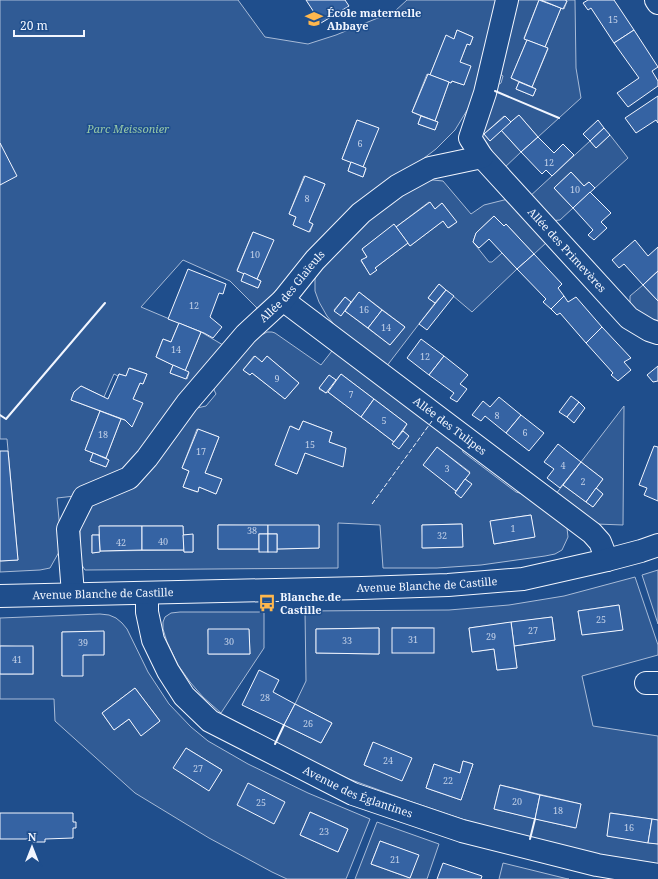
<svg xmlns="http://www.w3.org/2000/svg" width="658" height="879" font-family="'Noto Serif',serif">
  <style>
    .built { fill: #305b95; stroke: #a8bbd7; fill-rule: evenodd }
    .building { fill: #3563a3; stroke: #f2f6ff }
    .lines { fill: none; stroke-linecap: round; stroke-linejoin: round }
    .minor-casing { stroke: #f2f6ff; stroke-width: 24 }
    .minor { stroke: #1f4e8c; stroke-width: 22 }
    .fence { stroke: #f2f6ff; stroke-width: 1; stroke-dasharray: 5 2; stroke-linecap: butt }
    .wall { stroke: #f2f6ff; stroke-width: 2 }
    .labels { text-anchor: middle; stroke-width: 3; stroke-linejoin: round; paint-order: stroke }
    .number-label { font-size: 9px; fill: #c3d1e8 }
    .poi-label { font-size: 11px; font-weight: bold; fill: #f2f6ff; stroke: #1f4e8c; text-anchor: start }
    .park-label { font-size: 11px; font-style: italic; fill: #97c8a6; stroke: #1f4e8c }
    .street-label { font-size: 11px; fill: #f2f6ff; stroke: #1f4e8c }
  </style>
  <rect width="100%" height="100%" fill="#1f4e8c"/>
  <g class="built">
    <path d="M0 0H238L265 37 308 44 336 35 395 11 407 0H499L475 93 469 107 455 130 436 149 403 174 261 312 230 281 183 260 141 307 179 323 171 342 163 339 156 357 173 365 170 373 187 379 189 373 185 371 201 332 223 345 126 469 75 496 57 498 60 530 59 552 50 568 40 570 0 572V561L18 560 7 439H0ZM457 30 473 37 470 45 467 44 460 62 464 85 452 81 451 83 449 82 435 121 438 122 435 130 418 124 421 116 412 112 427 74 430 75 446 36 454 39ZM357 120 378 128 363 167 366 169 363 177 348 171 351 162 342 159ZM304 176 325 184 309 222 313 224 310 232 293 225 296 217 289 214ZM253 232 273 240 257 279 261 281 258 288 242 281 244 273 237 270ZM130 368 147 374 143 384 140 383 133 399 132 426 125 420 121 419 106 458 109 460 106 467 90 461 93 453 85 450 100 411 71 400 74 392 81 386 104 397 114 374 118 376 119 374 126 376Z"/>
    <polygon points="516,0 539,0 524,38 527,40 511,78 519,82 516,89 533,96 536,89 532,87 548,49 545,47 561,8 564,9 567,1 565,0 575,0 576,68 581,98 538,137 519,115 511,122 504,116 484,134 490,141 501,130 521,152 502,170 483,143 480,132 494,87 501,83 503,76 497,72"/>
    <polygon points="610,135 628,158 595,188 589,182 584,186 571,172 554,188 573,208 560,220 549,221 528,198 590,141 596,148"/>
    <path d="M423 179 443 181 471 214 484 205 508 199 547 242 534 254 506 224 504 226 494 216 476 233 473 242 489 262H492L502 253 517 269 472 312 439 284 428 298 435 303 386 367 338 329 327 316 319 302 315 291V279L317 272 355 230ZM429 202 435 209 442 203 456 222 449 228 443 221 410 246 408 243 375 268 377 270 370 274 361 261 367 257 362 249 394 225 396 227ZM359 292 405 327 390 345 345 311 341 315 334 310 345 297 351 302Z"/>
    <polygon points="643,285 658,301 658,326 630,310 630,296"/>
    <path d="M267 332H272L275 333 321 365 335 347 461 443 463 452 496 477 516 492 530 496 563 522 567 528 568 537 562 550 555 554 545 556 481 565 437 568H383L380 525 338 523V568L85 570 80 562V527L85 511 197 408 206 406 216 394 214 390 215 384 256 338ZM254 356 262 362 267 356 299 383 285 399 252 373 250 375 243 370ZM341 374 407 424 403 431 409 436 394 442 328 392 326 393 319 389 329 375 336 380ZM303 421 332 432 329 442 345 448 305 453 297 474 276 465 291 426 299 430ZM197 429 219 437 205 473 222 479 216 494 199 487 197 492 183 487 189 471 182 468ZM437 447 470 472 465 479 471 484 455 493 456 491 424 465ZM531 515 534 537 494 544 491 521ZM462 524V547L423 548 422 525ZM218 525 319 526V548L277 549V552L259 549H218ZM100 526H183V535H193V552H184V550L100 551 99 552 92 553V535H99Z"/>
    <polygon points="624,406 623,525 596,524 555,495 563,485 593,507 603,494 596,488 603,479 581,462"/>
    <polygon points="658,570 658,624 642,575"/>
    <path d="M635 577 658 645V655L582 676 593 726 658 736V820L611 813 607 836 658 844V864L588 853 471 822 412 802 349 779 275 744 284 725 321 743 332 723 295 704 306 681 305 611 449 610 509 605 564 596ZM619 605 622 630 582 634 578 611ZM552 617 555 640 514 646 517 668 497 670 494 649 472 652 469 628ZM379 628V654L316 653V629ZM392 628H433V652ZM373 742 402 780 364 765ZM463 761 473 764 461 800 426 788 434 764 460 773ZM500 785 581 804 575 828 494 809Z"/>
    <path d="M180 612H264V648L221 713 203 697 190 682 178 665 167 642 163 629V622L165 617 171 613ZM208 630H249L250 654H209Z"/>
    <path d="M100 614 109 615 116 618 122 623 127 629 148 672 169 704 191 727 208 741 248 764 308 793 370 819 346 879H287L272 872 209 838 135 793 55 721 54 699H0V674H33V647L0 646V618ZM62 632H104V654L83 655 62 676ZM135 688 160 721 141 735 129 719 114 730 102 713ZM186 748 222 770 209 790ZM310 812 348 829 338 852 300 835Z"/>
    <path d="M377 822 439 844 427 879H355ZM380 841 418 855 410 878 371 864Z"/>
    <polygon points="503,863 568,879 569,879 499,879"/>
  </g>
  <g class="building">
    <polygon points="306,0 345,0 349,6 321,23"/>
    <polygon points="539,0 561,8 545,47 524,39"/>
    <polygon points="541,0 565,0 567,1 563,9"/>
    <polygon points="588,0 614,0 634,30 614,43 591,8 588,10 583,3"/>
    <polygon points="457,30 473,37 470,45 467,44 460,62 471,66 464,85 452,81 451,83 430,75 446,35 454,39"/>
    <polygon points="634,30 658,67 652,71 658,81 658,86 628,107 617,93 639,78 614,43"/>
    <polygon points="527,40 548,48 532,87 511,78"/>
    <polygon points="428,74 449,82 435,121 412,112"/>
    <polygon points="519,82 536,89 533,96 516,89"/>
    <polygon points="658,96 658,123 656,120 636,133 625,118"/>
    <polygon points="519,115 538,137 521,152 501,130"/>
    <polygon points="421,116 438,122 435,130 418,124"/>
    <polygon points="505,116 511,122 490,141 484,134"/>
    <polygon points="357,120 379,128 363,167 342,159"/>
    <polygon points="598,120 604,128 590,141 583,134"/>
    <polygon points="604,128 610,135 596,148 590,141"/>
    <polygon points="538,137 554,153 563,144 574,155 552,176 546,170 542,174 521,152"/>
    <polygon points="0,143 17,176 0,185"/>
    <polygon points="351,162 366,168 363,177 348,171"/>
    <polygon points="571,172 584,186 589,182 595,188 573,208 554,188"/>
    <polygon points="305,176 325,184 309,222 313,224 309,232 293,225 296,217 289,214"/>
    <polygon points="590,192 611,213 601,222 607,228 594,240 588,235 593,230 573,208"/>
    <polygon points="430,202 435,209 442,203 457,222 448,228 443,221 410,246 396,227"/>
    <polygon points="494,216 504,226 506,224 534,254 517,269 489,239 479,248 473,242 476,233"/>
    <polygon points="394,224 408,243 375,268 377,270 370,275 361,260 367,257 362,249"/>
    <polygon points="253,232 274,240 257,279 237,271"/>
    <polygon points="635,240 648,256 658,247 658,271 643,285 624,264 619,268 612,260"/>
    <polygon points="534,254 562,284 558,288 564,296 551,309 543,302 546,299 517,269"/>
    <polygon points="188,269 226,284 223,294 219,293 210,317 222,327 213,338 204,333 168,319"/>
    <polygon points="658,271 658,301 643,285"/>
    <polygon points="244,273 261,281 258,288 241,281"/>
    <polygon points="439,284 446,290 435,303 428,298"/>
    <polygon points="446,290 454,296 427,330 419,324"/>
    <polygon points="359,292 382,310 368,328 345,311"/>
    <polygon points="564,296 568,302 576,297 602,327 586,343 560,313 557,315 551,309"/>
    <polygon points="345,297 351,302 341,316 334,311"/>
    <polygon points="382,310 405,327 390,345 368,328"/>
    <polygon points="179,323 201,332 185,371 156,357 163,339 171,342"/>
    <polygon points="602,327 631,358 624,362 631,370 618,381 611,375 613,373 586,343"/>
    <polygon points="421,339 444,356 429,375 407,358"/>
    <polygon points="255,356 262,362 267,356 299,383 285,399 252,373 250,375 243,370"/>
    <polygon points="444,356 468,375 460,384 467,389 457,402 450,398 454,393 429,375"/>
    <polygon points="173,365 189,372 186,379 170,373"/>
    <polygon points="658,366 658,381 653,382 647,375"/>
    <polygon points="129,368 147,374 143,384 140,383 133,399 143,403 132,427 125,420 71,400 74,392 81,386 108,399 119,374 126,376"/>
    <polygon points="341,374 374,399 361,417 328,392"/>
    <polygon points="329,375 336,380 326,393 319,388"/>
    <polygon points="571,396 579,402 567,417 559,412"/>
    <polygon points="499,397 521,415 506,433 485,416 481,421 472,415 483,401 490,407"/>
    <polygon points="374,399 407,424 394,442 361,417"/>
    <polygon points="579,402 585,408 574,423 567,417"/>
    <polygon points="100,411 121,419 106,458 85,450"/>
    <polygon points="521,415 544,433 529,451 506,433"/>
    <polygon points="303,421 332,432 329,442 346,448 343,467 305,453 297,474 275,465 290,426 299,430"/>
    <polygon points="198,429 219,437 205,473 222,479 216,494 199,487 198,492 183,487 189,471 182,468"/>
    <polygon points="403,431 409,436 399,449 392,444"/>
    <polygon points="558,444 581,462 560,488 547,478 554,469 544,462"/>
    <polygon points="654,446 658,447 658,501 644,495 647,488 639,485"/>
    <polygon points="437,447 470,473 456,491 423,465"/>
    <polygon points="0,451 8,451 18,560 0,561"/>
    <polygon points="93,453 109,460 106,467 90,461"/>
    <polygon points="581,462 603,479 586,502 563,485"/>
    <polygon points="465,479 472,484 461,498 455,493"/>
    <polygon points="596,488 603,494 593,507 586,502"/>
    <polygon points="531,515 535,537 494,544 490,521"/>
    <polygon points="462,524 463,547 422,548 422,525"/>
    <polygon points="218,525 268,525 268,534 259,534 259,549 218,549"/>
    <polygon points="268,525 319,525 319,548 277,549 277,534 268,534"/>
    <polygon points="99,526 142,526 142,550 100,551"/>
    <polygon points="142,526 183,526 184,550 142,550"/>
    <polygon points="193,534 193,552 184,552 183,535"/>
    <rect x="259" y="534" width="9" height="18"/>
    <rect x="268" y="534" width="9" height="18"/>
    <polygon points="92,535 99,535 100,552 92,553"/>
    <polygon points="619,605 623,630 582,635 578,611"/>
    <polygon points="552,617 555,640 514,646 511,622"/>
    <polygon points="511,622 517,668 497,670 494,649 472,652 469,628"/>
    <polygon points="379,628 379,654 316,653 316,629"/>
    <rect x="392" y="628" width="42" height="25"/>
    <polygon points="208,629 249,629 250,654 208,654"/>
    <polygon points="104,631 104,655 83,655 83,676 62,676 62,632"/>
    <rect x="0" y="646" width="33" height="28"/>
    <polygon points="259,670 279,680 273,692 295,704 284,725 242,705"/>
    <polygon points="135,688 160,721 141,736 129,719 114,730 102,713"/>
    <polygon points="295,704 332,723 321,743 284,725"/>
    <polygon points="373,742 412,758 402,781 364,765"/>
    <polygon points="186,748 222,770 209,791 173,768"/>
    <polygon points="463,761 473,764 461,800 426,788 434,764 460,773"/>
    <polygon points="248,783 285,802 274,824 237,805"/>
    <polygon points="500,785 540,795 535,819 494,809"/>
    <polygon points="540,795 581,804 576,828 535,819"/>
    <polygon points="310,812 348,829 338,852 300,835"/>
    <polygon points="0,813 73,813 73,822 76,822 76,828 73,828 73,838 45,839 45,842 32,842 32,839 0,839"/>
    <polygon points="610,813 652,819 648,843 607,836"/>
    <polygon points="652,819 658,820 658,844 648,843"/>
    <polygon points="380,841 419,855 410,878 371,864"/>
    <polygon points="443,863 482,876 481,879 437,879"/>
  </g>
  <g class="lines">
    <g class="minor-casing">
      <g id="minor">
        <polyline points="656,0 658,3"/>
        <path id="s1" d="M482 157 629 318 649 330 658 333"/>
        <path id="s2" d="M283 300 592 533 600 542 607 560"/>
        <path id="s3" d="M147 593V612L153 640 168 671 184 696 210 721 353 794 462 831 597 865 658 875"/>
        <path id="s4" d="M73 594 68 529 84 497 129 478 147 458 187 403 246 334 283 300 315 260 361 213 397 186 430 168 482 157 470 138 485 93 507 0"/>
        <path id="s5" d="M0 596 362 588 448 585 523 579 607 560 641 551 658 545"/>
        <polyline points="646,683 658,683"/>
      </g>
    </g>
    <use href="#minor" class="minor"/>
    <polyline class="fence" points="372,504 432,421"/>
    <g class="wall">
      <polyline points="495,91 559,118"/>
      <polyline points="0,415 6,419 105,303"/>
      <polyline points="275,744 284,725"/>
      <polyline points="530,839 535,819"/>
    </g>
  </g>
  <defs>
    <g id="school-bare" transform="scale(1.38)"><path d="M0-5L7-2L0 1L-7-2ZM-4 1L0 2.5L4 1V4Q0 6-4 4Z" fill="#ffb74d" stroke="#1f4e8c" stroke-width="2.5" paint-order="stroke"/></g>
    <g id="bus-bare" transform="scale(1.38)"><path d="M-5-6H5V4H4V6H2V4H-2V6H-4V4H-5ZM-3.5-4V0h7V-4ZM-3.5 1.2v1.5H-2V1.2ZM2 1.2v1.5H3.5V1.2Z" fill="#ffb74d" stroke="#1f4e8c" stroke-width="2.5" paint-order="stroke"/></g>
  </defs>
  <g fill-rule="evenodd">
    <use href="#school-bare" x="314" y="19"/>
    <use href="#bus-bare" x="267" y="603"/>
  </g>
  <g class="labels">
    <g class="number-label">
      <text x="613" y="23">15</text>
      <text x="360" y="147">6</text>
      <text x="549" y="166">12</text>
      <text x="575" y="193">10</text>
      <text x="307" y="202">8</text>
      <text x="255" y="258">10</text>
      <text x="194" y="309">12</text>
      <text x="364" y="313">16</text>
      <text x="386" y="331">14</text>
      <text x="176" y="353">14</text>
      <text x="425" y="360">12</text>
      <text x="277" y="382">9</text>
      <text x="351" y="398">7</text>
      <text x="497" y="419">8</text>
      <text x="384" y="424">5</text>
      <text x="525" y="436">6</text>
      <text x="103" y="438">18</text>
      <text x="310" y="448">15</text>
      <text x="201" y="455">17</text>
      <text x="563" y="469">4</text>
      <text x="447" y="472">3</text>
      <text x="583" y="485">2</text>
      <text x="513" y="532">1</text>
      <text x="252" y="534">38</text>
      <text x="442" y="539">32</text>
      <text x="163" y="545">40</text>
      <text x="121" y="546">42</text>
      <text x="601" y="623">25</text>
      <text x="533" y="634">27</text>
      <text x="491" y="640">29</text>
      <text x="413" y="643">31</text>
      <text x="347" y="644">33</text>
      <text x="229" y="645">30</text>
      <text x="83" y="646">39</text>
      <text x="17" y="663">41</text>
      <text x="265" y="701">28</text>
      <text x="308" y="727">26</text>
      <text x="388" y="764">24</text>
      <text x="198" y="772">27</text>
      <text x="448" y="784">22</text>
      <text x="517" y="805">20</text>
      <text x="261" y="806">25</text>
      <text x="558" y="814">18</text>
      <text x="629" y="831">16</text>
      <text x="324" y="835">23</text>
      <text x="395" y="863">21</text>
    </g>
    <g class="poi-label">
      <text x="327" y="17">École maternelle<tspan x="327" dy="13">Abbaye</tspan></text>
      <text x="280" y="601">Blanche de<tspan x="280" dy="13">Castille</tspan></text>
    </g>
    <g class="park-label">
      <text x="128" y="133">Parc Meissonier</text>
    </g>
    <g class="street-label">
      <text dy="4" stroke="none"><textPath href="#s1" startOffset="126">Allée des Primevères</textPath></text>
      <text dy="4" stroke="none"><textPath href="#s4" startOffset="402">Allée des Glaïeuls</textPath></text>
      <text dy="4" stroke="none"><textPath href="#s2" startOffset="209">Allée des Tulipes</textPath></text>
      <text dy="4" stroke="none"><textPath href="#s5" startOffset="427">Avenue Blanche de Castille</textPath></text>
      <text dy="4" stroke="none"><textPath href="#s5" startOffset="103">Avenue Blanche de Castille</textPath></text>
      <text dy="4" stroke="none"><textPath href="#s3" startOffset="312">Avenue des Églantines</textPath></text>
    </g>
  </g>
  <g transform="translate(32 847)" stroke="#1f4e8c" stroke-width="3" paint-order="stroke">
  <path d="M0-3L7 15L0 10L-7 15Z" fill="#f2f6ff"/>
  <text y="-6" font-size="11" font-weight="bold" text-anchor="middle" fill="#f2f6ff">N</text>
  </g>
  <path d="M14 30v6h70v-6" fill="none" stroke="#f2f6ff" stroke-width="2"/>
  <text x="20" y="30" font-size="12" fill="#f2f6ff" stroke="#1f4e8c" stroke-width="3" paint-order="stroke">20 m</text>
</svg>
